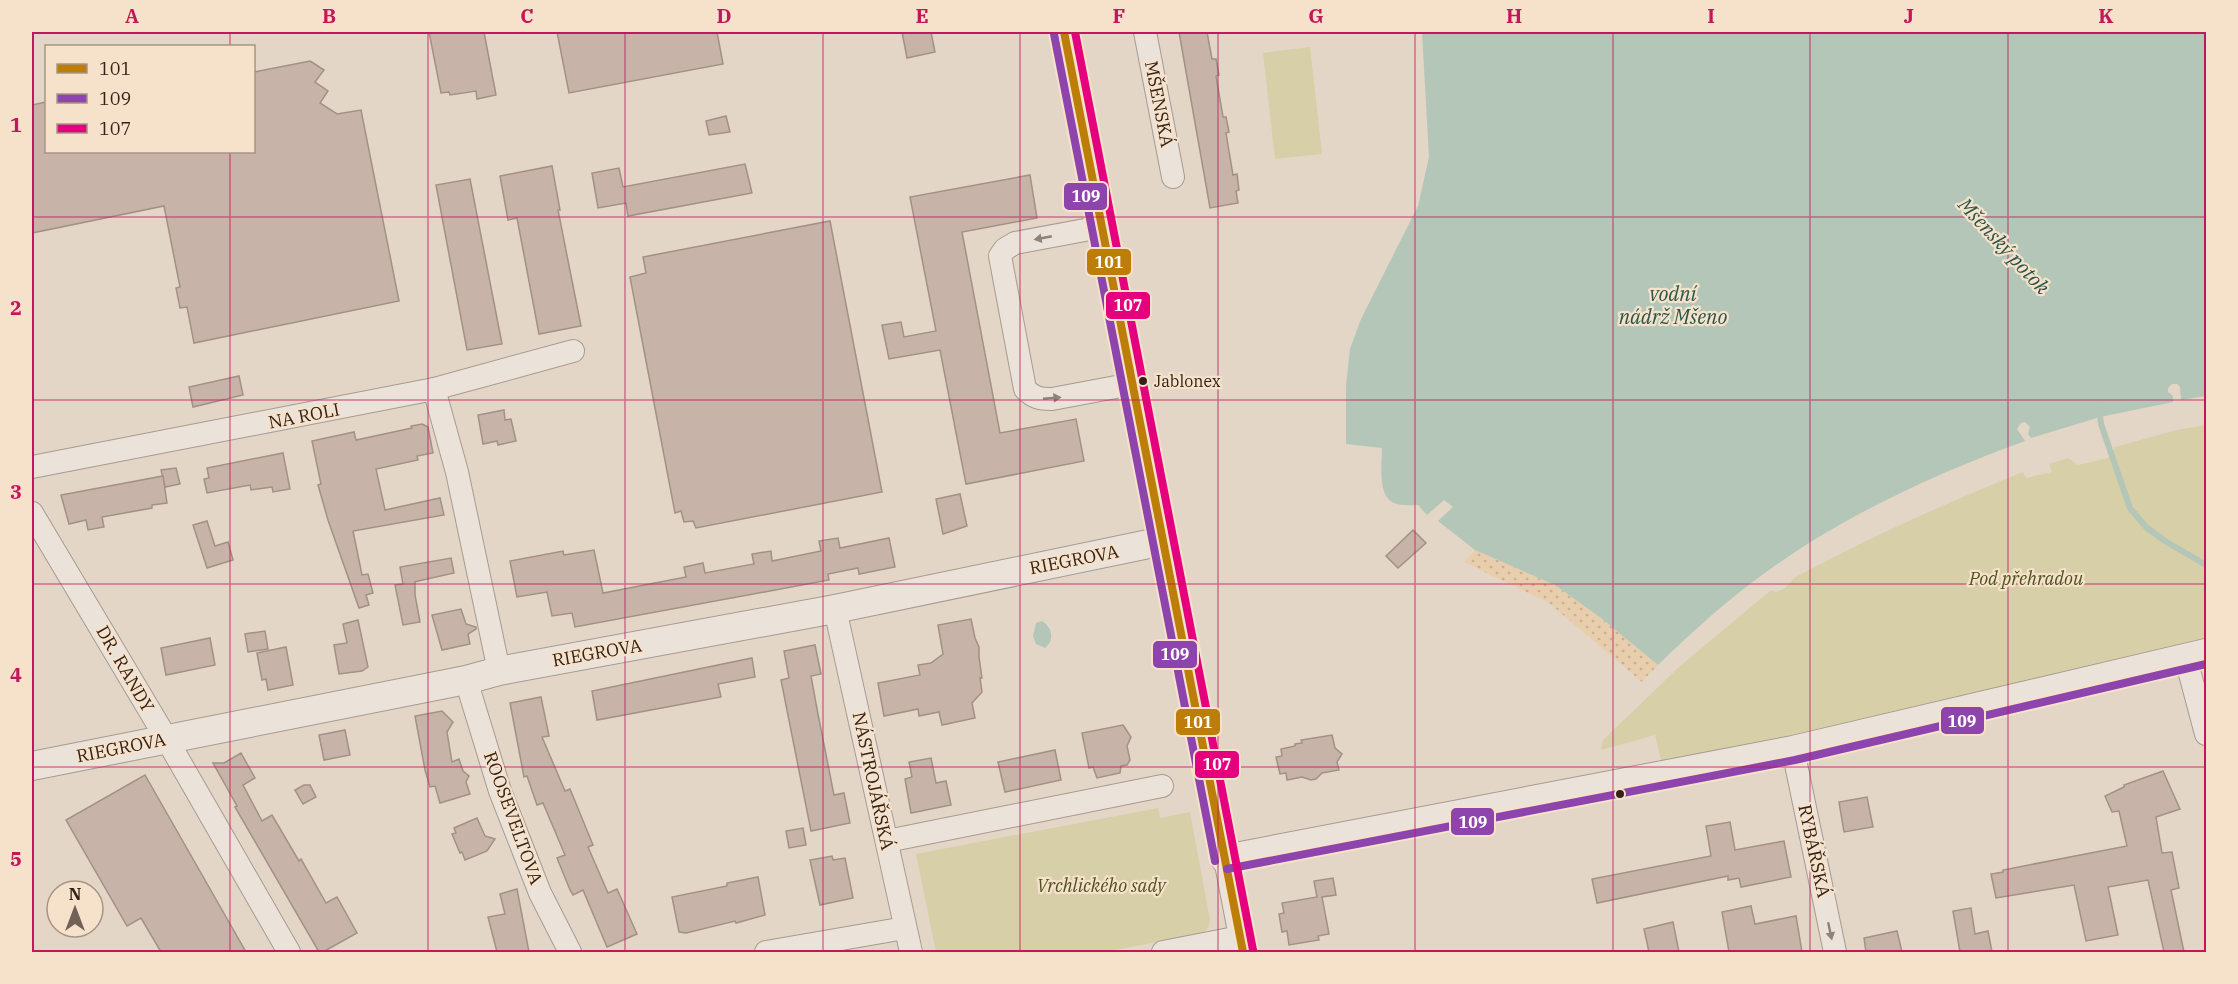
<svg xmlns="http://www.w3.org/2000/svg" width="2238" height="984" font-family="'IBM Plex Serif',serif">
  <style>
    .sand { fill: url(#sand-dots) }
    .green { fill: #d7cfa8 }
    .water { fill: #b3c6b7 }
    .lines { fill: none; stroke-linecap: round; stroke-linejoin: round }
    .stream { stroke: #b3c6b7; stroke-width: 6 }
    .building { fill: #c7b3a7; stroke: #a29186; stroke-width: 1.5 }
    .minor-casing { stroke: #a79b90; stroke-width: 24 }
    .tertiary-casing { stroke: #a79b90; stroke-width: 30 }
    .minor { stroke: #ebe2d9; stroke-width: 22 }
    .tertiary { stroke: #ebe2d9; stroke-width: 28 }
    .bus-1-casing { stroke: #f6e2ca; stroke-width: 12 }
    .bus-2-casing { stroke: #f6e2ca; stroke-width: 12 }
    .bus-3-casing { stroke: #f6e2ca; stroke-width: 12 }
    .bus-1 { stroke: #bc7e08; stroke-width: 8 }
    .bus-2 { stroke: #8e44ad; stroke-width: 8 }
    .bus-3 { stroke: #e5007d; stroke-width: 8 }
    .oneway { fill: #90827a }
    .grid { fill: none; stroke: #c2185b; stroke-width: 1.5; stroke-opacity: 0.55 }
    .bus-dot { fill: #34221a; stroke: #f6e2ca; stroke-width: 2 }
    .labels { text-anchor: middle; stroke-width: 4.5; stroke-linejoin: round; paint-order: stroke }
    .bus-label { font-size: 16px; fill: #34221a; stroke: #f6e2ca; text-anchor: start }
    .street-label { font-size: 18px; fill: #34221a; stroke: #f6e2ca }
    .park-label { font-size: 18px; font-style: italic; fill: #4d5220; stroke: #f6e2ca }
    .water-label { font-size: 20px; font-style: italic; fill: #28554b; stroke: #f6e2ca }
    .line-badge { stroke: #f6e2ca; stroke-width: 2 }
    .badge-label { font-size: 16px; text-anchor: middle; font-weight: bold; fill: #fff }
    .neatline { fill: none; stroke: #c2185b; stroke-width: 2 }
    .grid-label { font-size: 20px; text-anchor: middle; font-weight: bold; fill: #c2185b }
  </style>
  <defs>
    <pattern id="sand-dots" width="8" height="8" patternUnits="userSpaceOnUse" patternTransform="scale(1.5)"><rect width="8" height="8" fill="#e8ceac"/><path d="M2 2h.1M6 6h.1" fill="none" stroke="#c8b193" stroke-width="1.8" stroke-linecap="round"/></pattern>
  </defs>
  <rect width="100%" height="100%" fill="#e3d6c6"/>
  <polygon class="sand" points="1475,550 1555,585 1601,618 1658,665 1642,682 1549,603 1464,562"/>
  <g class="green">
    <polygon points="1310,47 1322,154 1275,159 1263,53"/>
    <path d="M2206 425V639C2028 690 1843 724 1661 761L1655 735 1601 750 1603 740 1679 667 1771 590 1776 592 1784 589 1794 578C1868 538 1944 504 2023 472L2026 478 2052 472 2049 464 2068 458 2078 465 2108 458 2115 447 2177 430Z"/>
    <polygon points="1158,808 1160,818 1190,812 1210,920 1208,928 1203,933 1105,952 936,952 916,854"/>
  </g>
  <g class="water">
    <path d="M1422 32H2206V396L2181 400 2180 387 2177 384H2172L2168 388V392L2173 396V402L2100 417 2031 438 2028 434 2030 427 2025 422 2021 423 2017 429 2025 441C1935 474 1847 514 1769 570 1729 598 1693 631 1658 665L1601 618 1555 585 1475 550 1438 521 1453 507 1444 500 1427 515 1418 505C1412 505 1400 506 1394 503 1377 496 1382 463 1382 448L1346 444V386L1350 349 1361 319 1418 206 1429 157Z"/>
    <path d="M1042 621C1052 627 1055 640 1045 648L1036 644 1033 636 1036 623Z"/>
  </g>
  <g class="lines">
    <polyline class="stream" points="2099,409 2101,424 2130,508 2146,527 2165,541 2206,565"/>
  </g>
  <g class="building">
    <polygon points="429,32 484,32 496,95 477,99 476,91 450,95 449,92 441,93"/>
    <polygon points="557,32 717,32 723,64 569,93"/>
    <polygon points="902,32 931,32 935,52 907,58"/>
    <polygon points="1179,32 1207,32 1212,59 1216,59 1219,75 1216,76 1223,117 1226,117 1229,132 1226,133 1233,175 1237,174 1239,190 1236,191 1238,203 1210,208"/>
    <polygon points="310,61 324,70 315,82 328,91 320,103 337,114 361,110 399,301 194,343 187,307 180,308 176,288 180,287 164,206 32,233 32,105 46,102 46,152 254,152 254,72"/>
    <polygon points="726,116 730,132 709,135 706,121"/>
    <polygon points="745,164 752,193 628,216 626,203 598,208 592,173 619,168 623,187"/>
    <polygon points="552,166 560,210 558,210 581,326 539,334 517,218 508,220 500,176"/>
    <polygon points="1030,175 1037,218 962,232 1000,433 1076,419 1084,461 966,484 940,350 889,359 882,325 901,322 904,337 936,331 910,197"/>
    <polygon points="470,179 502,344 467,350 436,185"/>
    <polygon points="830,221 882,492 696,528 693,521 684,522 681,511 675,513 630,277 646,273 643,257"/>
    <polygon points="239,376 243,395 193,407 189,387"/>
    <polygon points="504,410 505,420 511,419 516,441 498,445 497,441 483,444 478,415"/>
    <polygon points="422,424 428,427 433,453 417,456 418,460 376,469 385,510 440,498 444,515 353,531 362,575 368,574 373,593 366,595 369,605 359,608 328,520 318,485 321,484 312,441 354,432 356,440 412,428 411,426"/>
    <polygon points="283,453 290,489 273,492 272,487 251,490 250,485 207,493 204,479 209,478 207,468"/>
    <polygon points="176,468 180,484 165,487 161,470"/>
    <polygon points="163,476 167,503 152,505 152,508 102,517 104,527 88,530 86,520 69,524 61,495"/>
    <polygon points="960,494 967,526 943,534 936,499"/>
    <polygon points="207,521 215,546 228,542 233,560 207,568 193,525"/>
    <polygon points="1413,530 1426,543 1398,568 1386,556"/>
    <polygon points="838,538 840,548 889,538 895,567 859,574 858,568 828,574 829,580 575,627 572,613 552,616 547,592 517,597 510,561 563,551 564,555 594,550 603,593 686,577 684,567 703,563 705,573 754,564 752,554 771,551 772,561 821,551 819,541"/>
    <polygon points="451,558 454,573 414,582 415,582 415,595 420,622 403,625 395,585 403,584 400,567"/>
    <polygon points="461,609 466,624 476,627 476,629 468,634 470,644 442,650 432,615"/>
    <polygon points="971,619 975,638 979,647 979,657 982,678 980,678 982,692 972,703 975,718 942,725 939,712 919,716 918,709 884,716 878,683 920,675 918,665 931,663 943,654 938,625"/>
    <polygon points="358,620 368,667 362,671 339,674 334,645 347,643 343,624"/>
    <polygon points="265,631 268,649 248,652 245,634"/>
    <polygon points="210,638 215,665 166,675 161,648"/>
    <polygon points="815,645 821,674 811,676 817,709 834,795 844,793 850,823 811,831 781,680 789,678 784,651"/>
    <polygon points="286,647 293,685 268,690 266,679 262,680 257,653"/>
    <polygon points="752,658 755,677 718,684 721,697 597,720 592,691"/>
    <polygon points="541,697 549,736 542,737 565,791 570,789 593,845 588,847 608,893 617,889 637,934 607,947 583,890 573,895 570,890 557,858 565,855 543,803 537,805 527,776 524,777 510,703"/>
    <polygon points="442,711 453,722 447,732 452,762 459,759 463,771 469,776 466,782 470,794 440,803 435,786 430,787 425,770 415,716"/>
    <polygon points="1123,725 1131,737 1127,746 1130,760 1127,765 1121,766 1120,773 1097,778 1093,767 1089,768 1082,733"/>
    <polygon points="345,730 350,755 324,760 319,735"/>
    <polygon points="1332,735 1335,748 1342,754 1337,762 1339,770 1322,773 1316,779 1311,780 1302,777 1287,780 1286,773 1280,774 1276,757 1282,756 1281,749 1295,746 1295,744 1302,743 1301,740"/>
    <polygon points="1055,750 1061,780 1005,792 998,762"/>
    <polygon points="241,753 255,778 243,785 262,821 272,815 299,861 301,859 326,903 337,897 357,933 323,952 319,952 235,807 237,806 213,763 224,763"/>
    <polygon points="931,758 936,783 946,781 951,805 911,813 905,779 912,777 909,762"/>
    <polygon points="2163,771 2180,809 2156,817 2162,853 2172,852 2179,888 2171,890 2184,952 2164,952 2148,880 2108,887 2118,935 2086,941 2074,885 1996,898 1991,874 2003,872 2003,870 2127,846 2119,811 2112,812 2105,796 2124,787 2124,785"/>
    <polygon points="145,775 246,952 161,952 141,918 127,926 66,820"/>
    <polygon points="304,785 310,785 316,797 303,804 295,790"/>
    <polygon points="1867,797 1873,827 1844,832 1839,802"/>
    <polygon points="477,818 485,836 495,839 487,851 465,860 462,852 460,853 452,834 456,833 454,828"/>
    <polygon points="1730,822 1735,850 1784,841 1791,877 1741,887 1739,878 1728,880 1728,876 1597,903 1592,879 1711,856 1706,826"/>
    <polygon points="803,828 806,845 789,848 786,831"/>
    <polygon points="832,856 833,860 845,858 853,898 820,905 810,860"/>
    <polygon points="758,877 765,915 736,923 735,921 686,933 679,932 672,897 727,886 727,883"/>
    <polygon points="1333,878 1336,895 1322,897 1329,934 1318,936 1319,940 1289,945 1287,931 1282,932 1279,914 1284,913 1282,903 1317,897 1314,881"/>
    <polygon points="517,889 529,952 497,952 488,917 505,914 500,894"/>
    <polygon points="1751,906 1755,924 1796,916 1802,952 1729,952 1722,912"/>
    <polygon points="1971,908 1975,934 1988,931 1992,952 1960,952 1953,911"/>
    <polygon points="1673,922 1679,952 1649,952 1644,929"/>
    <polygon points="1897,931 1902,952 1866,952 1864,938"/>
  </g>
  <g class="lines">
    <g class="minor-casing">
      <g id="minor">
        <polyline points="1145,32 1173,177"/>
        <path d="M1101 227 1015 243 1005 249 1000 256 1025 389C1034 398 1040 399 1052 399L1132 384"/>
        <polyline points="434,389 457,472 499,671"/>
        <polyline points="32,467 434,389 573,351"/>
        <polyline points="32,513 166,738 289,952"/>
        <polyline points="835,609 911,952"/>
        <polyline points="2186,659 2206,734"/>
        <polyline points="466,680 500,791 540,893 570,952"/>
        <polyline points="1793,750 1835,952"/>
        <polyline points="887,841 1162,786"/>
        <polyline points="1225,859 1243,952"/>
        <polyline points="766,952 905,928"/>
        <polyline points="1163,952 1240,937"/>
      </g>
    </g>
    <g class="tertiary-casing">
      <g id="tertiary">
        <polyline points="1064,32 1225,859 1793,750 2206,653"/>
        <polyline points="32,766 466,680 499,671 835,609 1163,541"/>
      </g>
    </g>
    <use href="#minor" class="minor"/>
    <use href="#tertiary" class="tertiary"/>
    <g class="bus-1-casing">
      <polyline id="bus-1" points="1064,32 1243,952"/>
    </g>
    <g class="bus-2-casing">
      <g id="bus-2">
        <polyline points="1054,34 1215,861"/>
        <polyline points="1227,869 1795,760 2206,664"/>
      </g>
    </g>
    <g class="bus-3-casing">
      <polyline id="bus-3" points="1075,32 1253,950"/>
    </g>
    <use href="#bus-1" class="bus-1"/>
    <use href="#bus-2" class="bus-2"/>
    <use href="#bus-3" class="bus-3"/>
  </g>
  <defs><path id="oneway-solid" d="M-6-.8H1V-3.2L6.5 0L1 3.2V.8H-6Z" transform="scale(1.5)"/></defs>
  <g class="oneway">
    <use href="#oneway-solid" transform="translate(1043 238) rotate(169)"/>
    <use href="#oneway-solid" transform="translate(1052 398) rotate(-5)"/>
    <use href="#oneway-solid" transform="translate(1830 931) rotate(78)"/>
  </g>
  <path class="grid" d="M230 32V46M428 32V952M625 32V952M823 32V952M1020 32V952M1218 32V952M1415 32V952M1613 32V952M1810 32V952M2008 32V952M230 152V952M32 217H2206M32 400H2206M32 584H2206M32 767H2206"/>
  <g class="bus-dot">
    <circle cx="1143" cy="381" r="5"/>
    <circle cx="1620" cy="794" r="5"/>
  </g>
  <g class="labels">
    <g class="bus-label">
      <text x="1154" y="387">Jablonex</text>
    </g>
    <g class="street-label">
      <text transform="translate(1159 104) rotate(79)" y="6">MŠENSKÁ</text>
      <text transform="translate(304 416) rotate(-11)" y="6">NA ROLI</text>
      <text transform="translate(1074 560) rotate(-11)" y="6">RIEGROVA</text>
      <text transform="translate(597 653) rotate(-10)" y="6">RIEGROVA</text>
      <text transform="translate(125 669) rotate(60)" y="6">DR. RANDY</text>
      <text transform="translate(121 748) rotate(-11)" y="6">RIEGROVA</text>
      <text transform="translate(873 781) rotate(78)" y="6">NÁSTROJÁŘSKÁ</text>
      <text transform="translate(513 818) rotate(70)" y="6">ROOSEVELTOVA</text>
      <text transform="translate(1814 851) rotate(78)" y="6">RYBÁŘSKÁ</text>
    </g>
    <g class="park-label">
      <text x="2026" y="585">Pod přehradou</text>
      <text x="1101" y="892">Vrchlického sady</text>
    </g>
    <g class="water-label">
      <text transform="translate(2004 246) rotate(47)" y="7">Mšenský potok</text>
      <text x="1673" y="301">vodní<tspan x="1673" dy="23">nádrž Mšeno</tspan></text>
    </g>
  </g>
  <g class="line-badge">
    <rect x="1063" y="182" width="45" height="29" rx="6" fill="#8e44ad"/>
    <rect x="1086" y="248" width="46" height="28" rx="6" fill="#bc7e08"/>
    <rect x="1105" y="291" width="46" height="29" rx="6" fill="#e5007d"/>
    <rect x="1152" y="640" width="46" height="29" rx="6" fill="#8e44ad"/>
    <rect x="1940" y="706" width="45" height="29" rx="6" fill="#8e44ad"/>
    <rect x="1175" y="708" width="46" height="28" rx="6" fill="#bc7e08"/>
    <rect x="1194" y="750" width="46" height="29" rx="6" fill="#e5007d"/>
    <rect x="1450" y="807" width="45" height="29" rx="6" fill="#8e44ad"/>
  </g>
  <g class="badge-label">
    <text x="1086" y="202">109</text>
    <text x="1109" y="268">101</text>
    <text x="1128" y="311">107</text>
    <text x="1175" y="660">109</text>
    <text x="1962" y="727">109</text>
    <text x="1198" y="728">101</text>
    <text x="1217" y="770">107</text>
    <text x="1473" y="828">109</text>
  </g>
  <rect width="2238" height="984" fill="none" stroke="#f6e2ca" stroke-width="66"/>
  <rect x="45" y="45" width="210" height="108" fill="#f6e2ca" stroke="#a89584" stroke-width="1.5"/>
  <rect x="57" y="64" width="30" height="9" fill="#bc7e08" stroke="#a89584" stroke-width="1.5"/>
  <text x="99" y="75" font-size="18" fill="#34221a">101</text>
  <rect x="57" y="94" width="30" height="9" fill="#8e44ad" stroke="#a89584" stroke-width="1.5"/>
  <text x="99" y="105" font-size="18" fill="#34221a">109</text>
  <rect x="57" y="124" width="30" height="9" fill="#e5007d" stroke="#a89584" stroke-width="1.5"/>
  <text x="99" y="135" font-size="18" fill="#34221a">107</text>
  <g transform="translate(75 909)"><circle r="28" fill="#f6e2ca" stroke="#a89584" stroke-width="1.5"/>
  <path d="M0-4.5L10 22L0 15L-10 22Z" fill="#716156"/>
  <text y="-9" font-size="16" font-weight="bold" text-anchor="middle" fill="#34221a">N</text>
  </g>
  <rect x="33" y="33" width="2172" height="918" class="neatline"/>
  <g class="grid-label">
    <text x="132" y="23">A</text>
    <text x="329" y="23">B</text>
    <text x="527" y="23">C</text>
    <text x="724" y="23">D</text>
    <text x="922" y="23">E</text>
    <text x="1119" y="23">F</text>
    <text x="1316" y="23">G</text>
    <text x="1514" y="23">H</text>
    <text x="1711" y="23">I</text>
    <text x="1909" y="23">J</text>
    <text x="2106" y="23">K</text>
    <text x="16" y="132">1</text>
    <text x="16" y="315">2</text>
    <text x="16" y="499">3</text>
    <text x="16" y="682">4</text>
    <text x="16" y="866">5</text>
  </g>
</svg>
